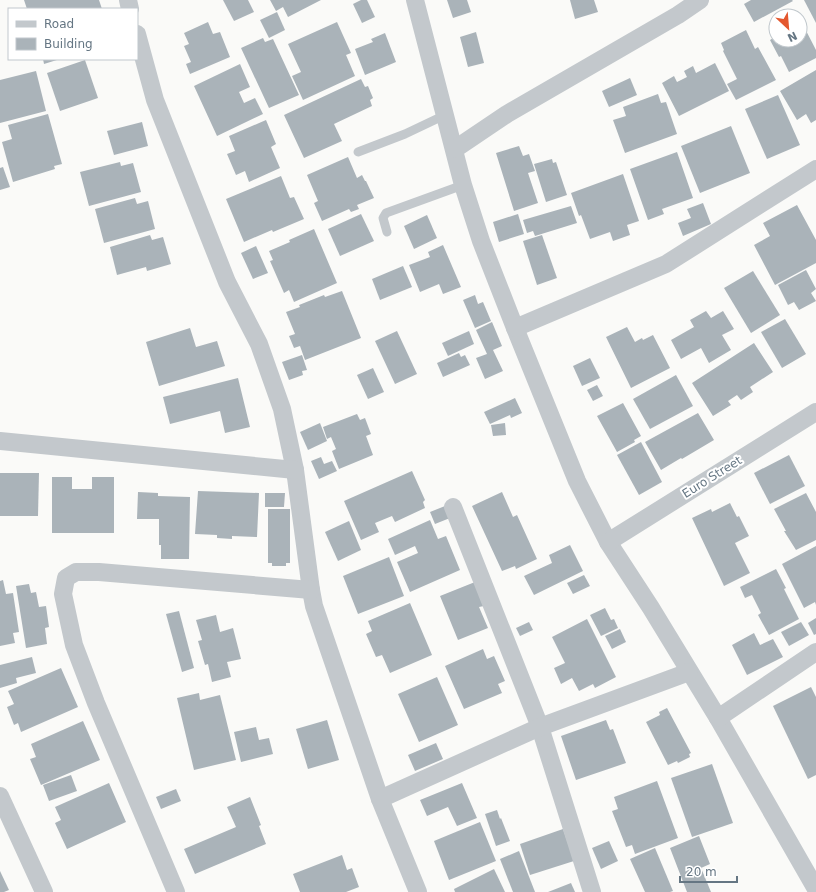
<svg xmlns="http://www.w3.org/2000/svg" width="816" height="892" font-family="'DejaVu Sans',sans-serif">
  <style>
    .building { fill: #aab3b9 }
    .lines { fill: none; stroke-linecap: round; stroke-linejoin: round }
    .lane { stroke: #c3c8cc; stroke-width: 9 }
    .street { stroke: #c3c8cc; stroke-width: 18 }
    .labels { text-anchor: middle; stroke-width: 4; stroke-linejoin: round; paint-order: stroke }
    .street-label { font-size: 12px; fill: #657683; stroke: #fff }
  </style>
  <rect width="100%" height="100%" fill="#fafaf8"/>
  <g class="building">
    <polygon points="24,0 99,0 102,9 27,9"/>
    <polygon points="223,0 248,0 254,12 234,21"/>
    <polygon points="270,0 321,0 288,17 283,7 276,11"/>
    <polygon points="361,0 367,0 375,17 362,23 353,4"/>
    <polygon points="447,0 467,0 471,12 453,18"/>
    <polygon points="570,0 594,0 598,12 575,19"/>
    <polygon points="751,0 792,0 793,1 754,22 744,4"/>
    <polygon points="804,0 816,0 816,23"/>
    <polygon points="795,10 798,16 783,16"/>
    <polygon points="277,12 285,30 269,38 260,20"/>
    <polygon points="800,19 816,50 816,58 789,72 781,56 779,57 770,40 775,37 769,27 776,23 776,40 800,40"/>
    <polygon points="208,22 213,34 220,32 230,57 190,74 186,64 191,62 184,46 189,44 184,33"/>
    <polygon points="337,22 351,53 346,55 355,76 303,100 292,76 301,72 288,44"/>
    <polygon points="746,30 755,49 758,47 776,80 736,100 727,84 737,79 723,51 724,50 721,43"/>
    <polygon points="476,32 484,63 468,67 460,37"/>
    <polygon points="385,33 396,62 365,75 355,49 373,42 371,39"/>
    <polygon points="263,38 265,42 273,39 299,95 269,108 241,48"/>
    <polygon points="43,59 60,59 44,64"/>
    <polygon points="85,60 98,98 60,111 47,73"/>
    <polygon points="715,63 729,91 679,116 662,83 674,76 677,82 687,77 684,71 693,66 696,73"/>
    <polygon points="240,64 250,87 239,92 244,103 255,98 263,114 217,136 194,86"/>
    <polygon points="816,70 816,120 811,123 806,114 797,120 780,91"/>
    <polygon points="36,71 46,111 0,123 0,80"/>
    <polygon points="630,78 637,95 609,107 602,91"/>
    <polygon points="361,79 365,87 368,86 373,98 370,100 372,106 334,124 342,141 304,158 284,115"/>
    <polygon points="658,94 661,103 666,102 677,134 625,153 613,120 626,116 623,107"/>
    <polygon points="778,95 800,145 767,159 745,109"/>
    <polygon points="48,114 62,164 54,166 55,169 13,182 2,142 12,139 8,125"/>
    <polygon points="266,120 276,144 271,147 280,168 249,182 245,171 236,175 227,154 235,151 229,136"/>
    <polygon points="142,122 148,146 114,155 107,131"/>
    <polygon points="731,126 750,173 700,193 681,146"/>
    <polygon points="519,146 523,156 529,154 535,171 528,173 538,203 514,211 496,153"/>
    <polygon points="677,152 693,198 662,209 664,214 648,220 630,169"/>
    <polygon points="348,157 357,178 362,175 365,181 366,181 374,198 357,205 359,209 351,212 349,209 322,221 314,203 318,201 307,175"/>
    <polygon points="552,159 553,163 556,162 567,195 546,202 534,164"/>
    <polygon points="120,162 121,166 133,163 141,192 89,206 80,172"/>
    <polygon points="3,167 10,187 0,190 0,168"/>
    <polygon points="623,174 639,221 627,225 630,235 613,241 610,232 590,239 581,215 579,216 571,193"/>
    <polygon points="281,176 290,198 294,197 304,219 273,232 272,230 244,242 226,199"/>
    <polygon points="135,198 137,204 148,201 155,229 104,243 95,209"/>
    <polygon points="703,203 711,224 683,236 678,223 691,218 687,209"/>
    <polygon points="797,205 816,240 816,263 775,285 754,245 770,236 763,223"/>
    <polygon points="571,206 577,223 535,236 533,231 527,233 523,220"/>
    <polygon points="361,214 374,241 340,256 328,229"/>
    <polygon points="518,214 524,234 499,242 493,222"/>
    <polygon points="427,215 437,238 414,249 404,226"/>
    <polygon points="314,229 337,283 294,302 289,290 284,293 270,261 273,260 269,251 290,242 289,240"/>
    <polygon points="150,235 152,240 163,237 171,264 147,271 146,267 117,275 110,247"/>
    <polygon points="542,235 557,278 537,285 523,241"/>
    <polygon points="443,245 461,287 443,294 439,284 420,292 409,265 430,257 428,252"/>
    <polygon points="256,246 268,273 253,279 241,253"/>
    <polygon points="403,266 412,287 380,300 372,279"/>
    <polygon points="806,270 816,289 811,293 816,301 799,310 794,302 788,305 778,285"/>
    <polygon points="753,271 780,315 751,333 724,288"/>
    <polygon points="342,291 361,338 305,360 300,346 294,348 289,336 295,334 286,312 300,307 299,305 324,295 325,297"/>
    <polygon points="475,295 478,304 483,302 491,321 475,328 463,300"/>
    <polygon points="706,311 711,318 723,311 734,329 722,335 731,350 709,363 701,348 681,359 671,340 694,327 690,320"/>
    <polygon points="785,319 806,354 782,368 761,332"/>
    <polygon points="492,322 502,346 493,350 503,371 485,379 476,358 487,354 476,330"/>
    <polygon points="627,327 635,342 642,338 643,340 653,335 670,368 631,388 606,337"/>
    <polygon points="190,328 196,347 217,341 225,366 159,386 146,342"/>
    <polygon points="397,331 417,374 395,384 375,341"/>
    <polygon points="469,331 474,344 448,356 442,343"/>
    <polygon points="754,343 773,372 750,387 753,392 741,400 737,395 728,401 731,405 713,416 692,383"/>
    <polygon points="459,353 461,357 465,355 470,365 443,377 437,363"/>
    <polygon points="302,355 307,370 302,371 303,375 289,380 282,362"/>
    <polygon points="590,358 600,378 582,386 573,366"/>
    <polygon points="373,368 384,392 368,399 357,375"/>
    <polygon points="676,375 693,406 650,429 633,399"/>
    <polygon points="238,378 250,427 225,433 220,411 170,424 163,397"/>
    <polygon points="597,385 603,396 593,401 587,390"/>
    <polygon points="515,398 522,413 511,418 510,415 490,424 484,412"/>
    <polygon points="623,403 641,436 634,440 635,442 617,452 597,416"/>
    <polygon points="698,413 714,440 682,459 681,458 661,470 645,442"/>
    <polygon points="357,414 360,420 365,418 371,434 366,436 373,455 339,469 332,451 336,449 331,437 327,439 323,427"/>
    <polygon points="320,423 327,441 308,450 300,432"/>
    <polygon points="505,423 506,435 493,436 491,425"/>
    <polygon points="641,442 662,482 639,495 617,455"/>
    <polygon points="789,455 805,486 770,504 754,473"/>
    <polygon points="321,457 324,464 332,461 337,471 319,479 311,461"/>
    <polygon points="412,471 425,500 423,502 425,508 395,522 392,516 375,523 379,532 361,540 344,501"/>
    <polygon points="0,473 39,473 38,516 0,516"/>
    <polygon points="52,477 72,477 72,489 92,489 92,477 114,477 114,533 52,533"/>
    <polygon points="198,491 259,493 257,537 232,536 232,539 217,538 217,535 195,534"/>
    <polygon points="138,492 158,493 158,496 190,497 189,559 161,559 161,545 159,545 159,519 137,519"/>
    <polygon points="502,492 513,517 517,515 537,559 516,569 515,566 502,571 472,506"/>
    <polygon points="265,493 285,493 284,507 265,507"/>
    <polygon points="806,493 816,512 816,540 796,550 784,531 786,531 774,509"/>
    <polygon points="730,503 737,517 739,516 749,536 735,543 750,573 724,586 692,518 711,509 712,512"/>
    <polygon points="445,506 450,518 435,524 430,512"/>
    <polygon points="268,509 290,509 290,563 286,563 286,566 272,566 272,563 268,563"/>
    <polygon points="430,520 438,539 446,536 460,570 410,592 397,562 418,553 415,546 395,555 388,539"/>
    <polygon points="349,521 361,550 338,561 325,532"/>
    <polygon points="570,545 583,571 534,595 524,576 552,563 549,555"/>
    <polygon points="816,546 816,605 815,602 804,608 782,564"/>
    <polygon points="389,557 404,596 358,614 343,576"/>
    <polygon points="776,569 786,588 784,589 799,619 769,635 758,615 761,613 752,595 745,598 740,587"/>
    <polygon points="584,575 590,586 573,594 567,583"/>
    <polygon points="3,580 6,594 13,593 19,632 13,633 15,643 0,646 0,581"/>
    <polygon points="475,582 484,606 479,607 488,628 458,640 440,596"/>
    <polygon points="29,584 31,593 36,592 39,607 46,606 49,627 45,628 47,644 26,648 16,586"/>
    <polygon points="410,603 432,655 390,673 382,655 376,657 366,634 372,631 368,621"/>
    <polygon points="605,608 611,620 614,619 618,628 601,636 590,615"/>
    <polygon points="179,611 194,668 182,672 166,614"/>
    <polygon points="216,615 220,632 233,628 241,659 227,662 231,677 212,682 208,664 205,665 198,641 202,640 196,620"/>
    <polygon points="816,618 816,634 814,635 808,623"/>
    <polygon points="587,619 616,677 595,688 593,684 579,691 572,678 561,684 554,668 565,663 552,637"/>
    <polygon points="529,622 533,630 520,636 516,628"/>
    <polygon points="801,622 809,635 789,646 781,632"/>
    <polygon points="620,629 626,642 612,649 605,636"/>
    <polygon points="754,633 760,645 773,639 783,657 747,675 732,645"/>
    <polygon points="483,649 487,659 494,656 505,681 498,684 502,693 464,709 445,666"/>
    <polygon points="32,657 36,673 16,678 17,683 0,688 0,665"/>
    <polygon points="61,668 78,707 21,732 18,723 14,725 7,707 14,704 8,691"/>
    <polygon points="437,677 458,725 419,742 398,694"/>
    <polygon points="811,687 816,697 816,775 808,779 773,706"/>
    <polygon points="199,693 200,700 220,695 236,760 194,770 177,698"/>
    <polygon points="667,708 691,753 689,754 690,757 678,763 677,761 668,765 646,722 660,715 659,712"/>
    <polygon points="327,720 339,760 308,769 296,729"/>
    <polygon points="606,720 610,730 613,729 626,763 576,780 561,736"/>
    <polygon points="83,721 100,760 41,785 30,759 36,757 31,744"/>
    <polygon points="256,727 259,740 269,738 273,754 241,762 234,732"/>
    <polygon points="436,743 443,759 415,771 408,755"/>
    <polygon points="712,764 733,823 692,837 671,778"/>
    <polygon points="71,775 77,791 49,801 43,785"/>
    <polygon points="657,781 678,838 635,854 632,845 626,847 612,811 618,809 614,797"/>
    <polygon points="109,783 126,822 67,849 55,823 61,820 55,807"/>
    <polygon points="462,783 477,818 457,826 448,807 427,816 420,800"/>
    <polygon points="176,789 181,801 161,809 156,797"/>
    <polygon points="250,797 261,825 259,826 266,844 195,874 184,849 236,827 227,807"/>
    <polygon points="497,810 500,819 501,818 510,841 496,846 485,814"/>
    <polygon points="480,822 496,861 449,880 434,841"/>
    <polygon points="563,829 574,861 530,875 520,844"/>
    <polygon points="699,836 710,864 701,868 711,892 687,892 670,848"/>
    <polygon points="609,841 618,861 601,869 592,848"/>
    <polygon points="655,848 673,891 670,892 645,892 630,859"/>
    <polygon points="519,851 535,892 513,892 500,859"/>
    <polygon points="342,855 347,870 352,868 359,887 346,892 300,892 293,874"/>
    <polygon points="494,869 505,892 455,892 454,889"/>
    <polygon points="0,871 9,890 4,892 0,892"/>
    <polygon points="571,883 575,892 548,892"/>
  </g>
  <g class="lines">
    <g class="lane">
      <polyline points="358,152 405,134 445,115"/>
      <polyline points="387,232 383,218 386,213 463,185"/>
    </g>
    <g class="street">
      <polyline points="128,0 130,9"/>
      <polyline points="415,0 463,185 481,241 515,328 577,481 608,542 651,608 718,718 816,889"/>
      <polyline points="137,34 155,100 227,282 259,344 282,409 295,470 311,590 314,606 380,799 418,892"/>
      <polyline points="455,149 507,114 678,15 700,0"/>
      <polyline points="515,328 666,264 816,169"/>
      <polyline points="0,441 295,470"/>
      <polyline points="453,507 540,727 592,892"/>
      <polyline points="608,542 816,412"/>
      <polyline points="718,718 816,652"/>
      <polyline points="0,796 44,892"/>
      <polyline points="380,799 540,727 689,672"/>
      <polyline points="176,892 96,703 74,645 63,594 66,578 76,572 99,572 311,590"/>
    </g>
  </g>
  <g class="labels">
    <g class="street-label">
      <text transform="translate(712 477) rotate(-32)" y="4">Euro Street</text>
    </g>
  </g>
  <rect x="8" y="8" width="130" height="52" fill="#ffffff" stroke="#c1c8cd"/>
  <rect x="16" y="21" width="20" height="6" fill="#c3c8cc" stroke="#c1c8cd"/>
  <text x="44" y="28" font-size="12" fill="#657683">Road</text>
  <rect x="16" y="38" width="20" height="12" fill="#aab3b9" stroke="#c1c8cd"/>
  <text x="44" y="48" font-size="12" fill="#657683">Building</text>
  <g transform="translate(788 28) rotate(154)"><circle r="19" fill="#ffffff" stroke="#c1c8cd"/>
  <path d="M0-3L7 15L0 10L-7 15Z" fill="#e4572e"/>
  <text y="-6" font-size="11" font-weight="bold" text-anchor="middle" fill="#657683">N</text>
  </g>
  <path d="M680 876v6h57v-6" fill="none" stroke="#657683" stroke-width="2"/>
  <text x="686" y="876" font-size="12" fill="#657683" stroke="#ffffff" stroke-width="3" paint-order="stroke">20 m</text>
</svg>
